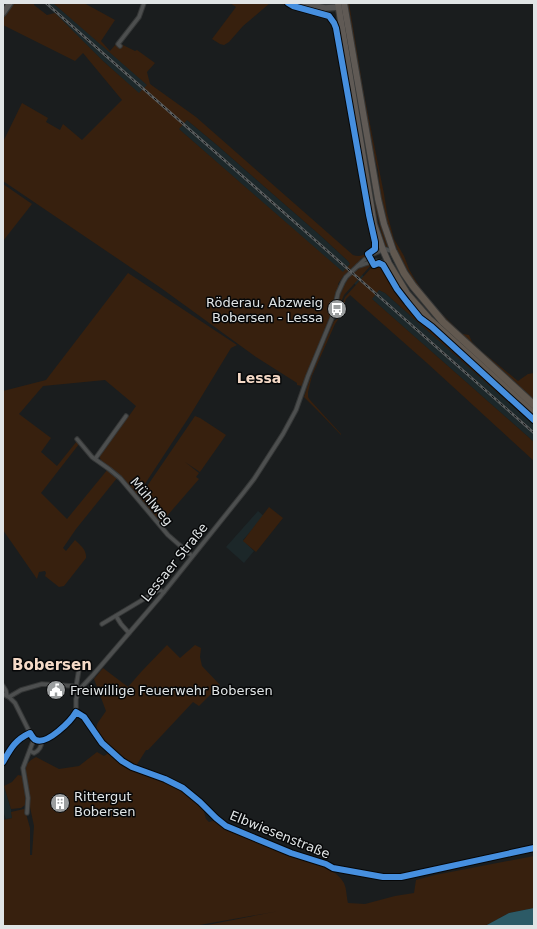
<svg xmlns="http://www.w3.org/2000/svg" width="537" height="929" font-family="'DejaVu Sans',sans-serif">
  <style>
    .built { fill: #1c2729 }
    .green { fill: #37200e; fill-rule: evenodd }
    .water { fill: #2c5a66 }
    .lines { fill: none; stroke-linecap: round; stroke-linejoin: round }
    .street-casing { stroke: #353737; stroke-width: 5.5 }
    .secondary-casing { stroke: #353737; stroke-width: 8 }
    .primary-casing { stroke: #353737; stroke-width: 8 }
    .highway-casing { stroke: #353737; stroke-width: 9 }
    .street { stroke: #4d4f4f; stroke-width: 3.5 }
    .secondary { stroke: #565452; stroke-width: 5.5 }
    .primary { stroke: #605a55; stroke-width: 6 }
    .highway { stroke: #61584f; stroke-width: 7 }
    .rail-casing { stroke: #5b5e5f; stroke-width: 2.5 }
    .rail { stroke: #060708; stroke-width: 1; stroke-dasharray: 3; stroke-linecap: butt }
    .cycleway-casing { stroke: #060708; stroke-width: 8 }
    .cycleway { stroke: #468fdf; stroke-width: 6 }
    .labels { text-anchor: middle; stroke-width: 3; stroke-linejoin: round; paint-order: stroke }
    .poi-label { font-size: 13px; fill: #e0e4e5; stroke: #060708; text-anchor: start }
    .street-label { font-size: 13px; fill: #e0e4e5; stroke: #060708 }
    .neighbourhood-label { font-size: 14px; font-weight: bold; fill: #f5dac7; stroke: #060708 }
    .quarter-label { font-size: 15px; font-weight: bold; fill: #f5dac7; stroke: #060708 }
  </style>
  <rect width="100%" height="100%" fill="#1a1d1e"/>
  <g class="built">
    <polygon points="44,3 53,3 100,43 187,120 217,145 321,236 348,261 350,264 379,290 385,293 534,425 534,442 139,94 103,61"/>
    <polygon points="258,511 264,516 243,540 254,551 244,563 226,547"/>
    <polygon points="4,786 11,809 12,818 6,819 3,811 3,787"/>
  </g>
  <g class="green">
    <path d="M14 3H34V5L47 15 55 13 103 61 139 93 147 85 53 3H84L115 20 101 41 110 51 116 44 120 47 122 45 119 43 135 51 137 50 155 63 147 72 150 84 196 117 353 255C361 258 368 254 372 246L365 213 334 29 332 24 328 18 319 15 298 10 280 3H287L294 7 324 15C334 19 335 29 337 38L363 192 369 225 375 246 372 250 367 254 368 256 363 259 362 258 360 259V261C352 268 343 275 338 284L339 286 336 292 334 303H333L331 311H332L302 386 297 385V383L256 357 161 288 3 181V142L22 103 48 118 46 122 60 130 63 124 82 140 122 100 83 53 75 61 3 25V16ZM187 120 217 145 321 236 348 261 350 264 343 272 179 129Z"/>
    <polygon points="230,3 270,3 243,26 229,42 224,45 220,44 212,39 236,7"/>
    <path d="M290 3H293L329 13 335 19 339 25 361 158 360 163 340 43C338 33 336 22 328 15L299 7Z"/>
    <polygon points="346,3 349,3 364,94 384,194 387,213 394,239 404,256 409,269 414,278 422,290 438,310 459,331 463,334 469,335 472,342 480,350 518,381 528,374 534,373 534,402 450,326 414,282 399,254 388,227 381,202 378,170 372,149"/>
    <polygon points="344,22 352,64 390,248 386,248 382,235 376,211"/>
    <polygon points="3,184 32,204 3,241"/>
    <path d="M371 263 372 264 344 295 339 307 337 306C342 285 350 270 371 263Z"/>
    <path d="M379 264C388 270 391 282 397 290 407 306 418 316 431 328L534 421V425L385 293 379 290 372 299 534 442V461L427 363 350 295 346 299 339 318 335 324 312 376 308 392V397L310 400 341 434V435L317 410 304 397C312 371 323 346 334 321L337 319 341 307 345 297 372 267 375 265Z"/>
    <path d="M128 273 237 345 231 348 189 417 137 496 116 472 101 461 100 458V454L128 416H129L136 406 105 380 43 386 19 414 51 438 41 452 57 466 77 441 79 444 41 493 67 519 108 469 117 478 76 529 63 548 66 551 75 540C80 545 87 550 86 558L64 586 59 587 45 576 46 573 45 571 39 572 37 579 3 530V391L46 380Z"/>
    <polygon points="195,416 200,418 226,435 200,472 185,462 199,473 196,477 199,479 160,524 139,498"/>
    <polygon points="269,507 283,518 256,552 243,541"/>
    <path d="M167 645 180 658 195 645 201 648 200 657 202 666 220 685 199 706 193 702 148 750H146L136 766C118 759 106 746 96 731L97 724 106 711 94 679 103 668 128 687 141 672Z"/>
    <path d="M97 752 104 756 110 752 121 761 182 788 199 802 203 808 206 819 209 822 215 820 225 827 328 865 332 870 334 873H335C348 884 345 888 348 903L365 904 395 896 414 893 416 880 435 875 534 856V908L509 913 485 926H202L279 911 194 926H3V820L12 818 11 812 24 809 25 810 30 828V855H32L34 826 30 807 27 777 25 770 27 764 31 760 36 757 59 769 79 766Z"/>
    <polygon points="18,775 23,776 27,798 25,805 21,808 11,809 4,786 12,782"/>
  </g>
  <polygon class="water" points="534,908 534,926 485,926 509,913"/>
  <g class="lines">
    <g class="street-casing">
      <g id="street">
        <polyline points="120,46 118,44 139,17 144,3"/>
        <polyline points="374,253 377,247 378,240"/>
        <path d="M358 266C372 262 375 258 388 265"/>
        <polyline points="77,439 92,457 109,469 120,478 168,535 192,556"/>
        <polyline points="95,459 126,416"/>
        <polyline points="116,616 121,624 129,633"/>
        <polyline points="102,624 159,590 164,592"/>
        <polyline points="3,686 6,691 7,696"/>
        <polyline points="76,687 79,669 81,665"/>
        <polyline points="3,694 9,697 15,703 30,733 34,739 37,740 42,740 51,736 64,726 71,719 76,712 76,699 79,690 93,675 160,597 244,492 254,479 283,434 296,410 308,376 332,318 338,293 343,282 346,277 364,260 373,254 385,249 394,252"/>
        <polyline points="9,697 21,690 42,684 73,686 76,687 79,690"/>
        <polyline points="76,712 84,717 102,743 122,761 132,767 165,779 183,788 200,802 216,818 226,826 291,853 326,864 333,868 383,877 396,877"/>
        <path d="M30 751 34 753C40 750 41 747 42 740"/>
        <path d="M3 762C11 748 15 740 30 733"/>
        <polyline points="27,813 28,798 23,768 34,739"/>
      </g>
    </g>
    <g class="secondary-casing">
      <g id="secondary">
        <polyline points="300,3 325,8 339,7"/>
        <polyline points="3,13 10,3"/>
      </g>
    </g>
    <g class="primary-casing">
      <g id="primary">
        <polyline points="338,3 374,224 383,250 390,266"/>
        <polyline points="344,3 378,199 384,224 394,253"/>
      </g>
    </g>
    <g class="highway-casing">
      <g id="highway">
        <polyline points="394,253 404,273 413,286 443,322 534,405"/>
        <polyline points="390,266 407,294 429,319 534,414"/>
      </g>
    </g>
    <use href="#street" class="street"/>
    <use href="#secondary" class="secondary"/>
    <use href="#primary" class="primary"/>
    <use href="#highway" class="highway"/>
    <g class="rail-casing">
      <polyline id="rail" points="46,3 534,433"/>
    </g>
    <use href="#rail" class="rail"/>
    <g class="cycleway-casing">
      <g id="cycleway">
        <polyline points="288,3 293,6 329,16 334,23 336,28 369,215 375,242 375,249 368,254 374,265 379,263 383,265 397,289 407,302 420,318 432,327 534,420"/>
        <path d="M3 762C11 748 15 740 30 733 32 736 33 739 36 740 47 745 71 721 76 712L84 717 102 743 122 761 132 767 165 779 183 788 200 802 216 818 226 826 291 853 326 864 333 868 383 877H401L534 848"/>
      </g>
    </g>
    <use href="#cycleway" class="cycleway"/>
  </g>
  <defs>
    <g id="bus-disc" transform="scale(1)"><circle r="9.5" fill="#9b9e9f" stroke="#060708"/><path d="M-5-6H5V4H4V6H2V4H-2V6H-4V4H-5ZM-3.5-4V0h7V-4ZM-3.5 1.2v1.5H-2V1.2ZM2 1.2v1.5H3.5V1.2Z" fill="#fff"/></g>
    <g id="civic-disc" transform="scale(1)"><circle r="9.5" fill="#9b9e9f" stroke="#060708"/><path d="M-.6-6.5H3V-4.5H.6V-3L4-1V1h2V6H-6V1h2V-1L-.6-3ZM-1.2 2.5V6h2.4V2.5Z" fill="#fff"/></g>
    <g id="building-disc" transform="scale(1)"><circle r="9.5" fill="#9b9e9f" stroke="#060708"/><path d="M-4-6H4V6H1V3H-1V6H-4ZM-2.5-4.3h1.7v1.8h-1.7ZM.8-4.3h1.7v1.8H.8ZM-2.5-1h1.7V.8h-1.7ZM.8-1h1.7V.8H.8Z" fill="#fff"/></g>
  </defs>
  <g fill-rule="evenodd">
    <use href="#bus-disc" x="337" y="309"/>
    <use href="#civic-disc" x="56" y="690"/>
    <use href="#building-disc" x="60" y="803"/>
  </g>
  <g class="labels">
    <g class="poi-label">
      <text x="323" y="307" text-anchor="end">Röderau, Abzweig<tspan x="323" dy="15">Bobersen - Lessa</tspan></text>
      <text x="70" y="695">Freiwillige Feuerwehr Bobersen</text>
      <text x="74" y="801">Rittergut<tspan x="74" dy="15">Bobersen</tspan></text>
    </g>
    <g class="street-label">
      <text transform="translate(152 501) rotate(50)" y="5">Mühlweg</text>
      <text transform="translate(174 562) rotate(-51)" y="5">Lessaer Straße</text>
      <text transform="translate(280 834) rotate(22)" y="5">Elbwiesenstraße</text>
    </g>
    <g class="neighbourhood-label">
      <text x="259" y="383">Lessa</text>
    </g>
    <g class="quarter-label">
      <text x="52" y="670">Bobersen</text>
    </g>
  </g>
  <rect width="537" height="929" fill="none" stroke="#e0e4e5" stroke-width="8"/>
</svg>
